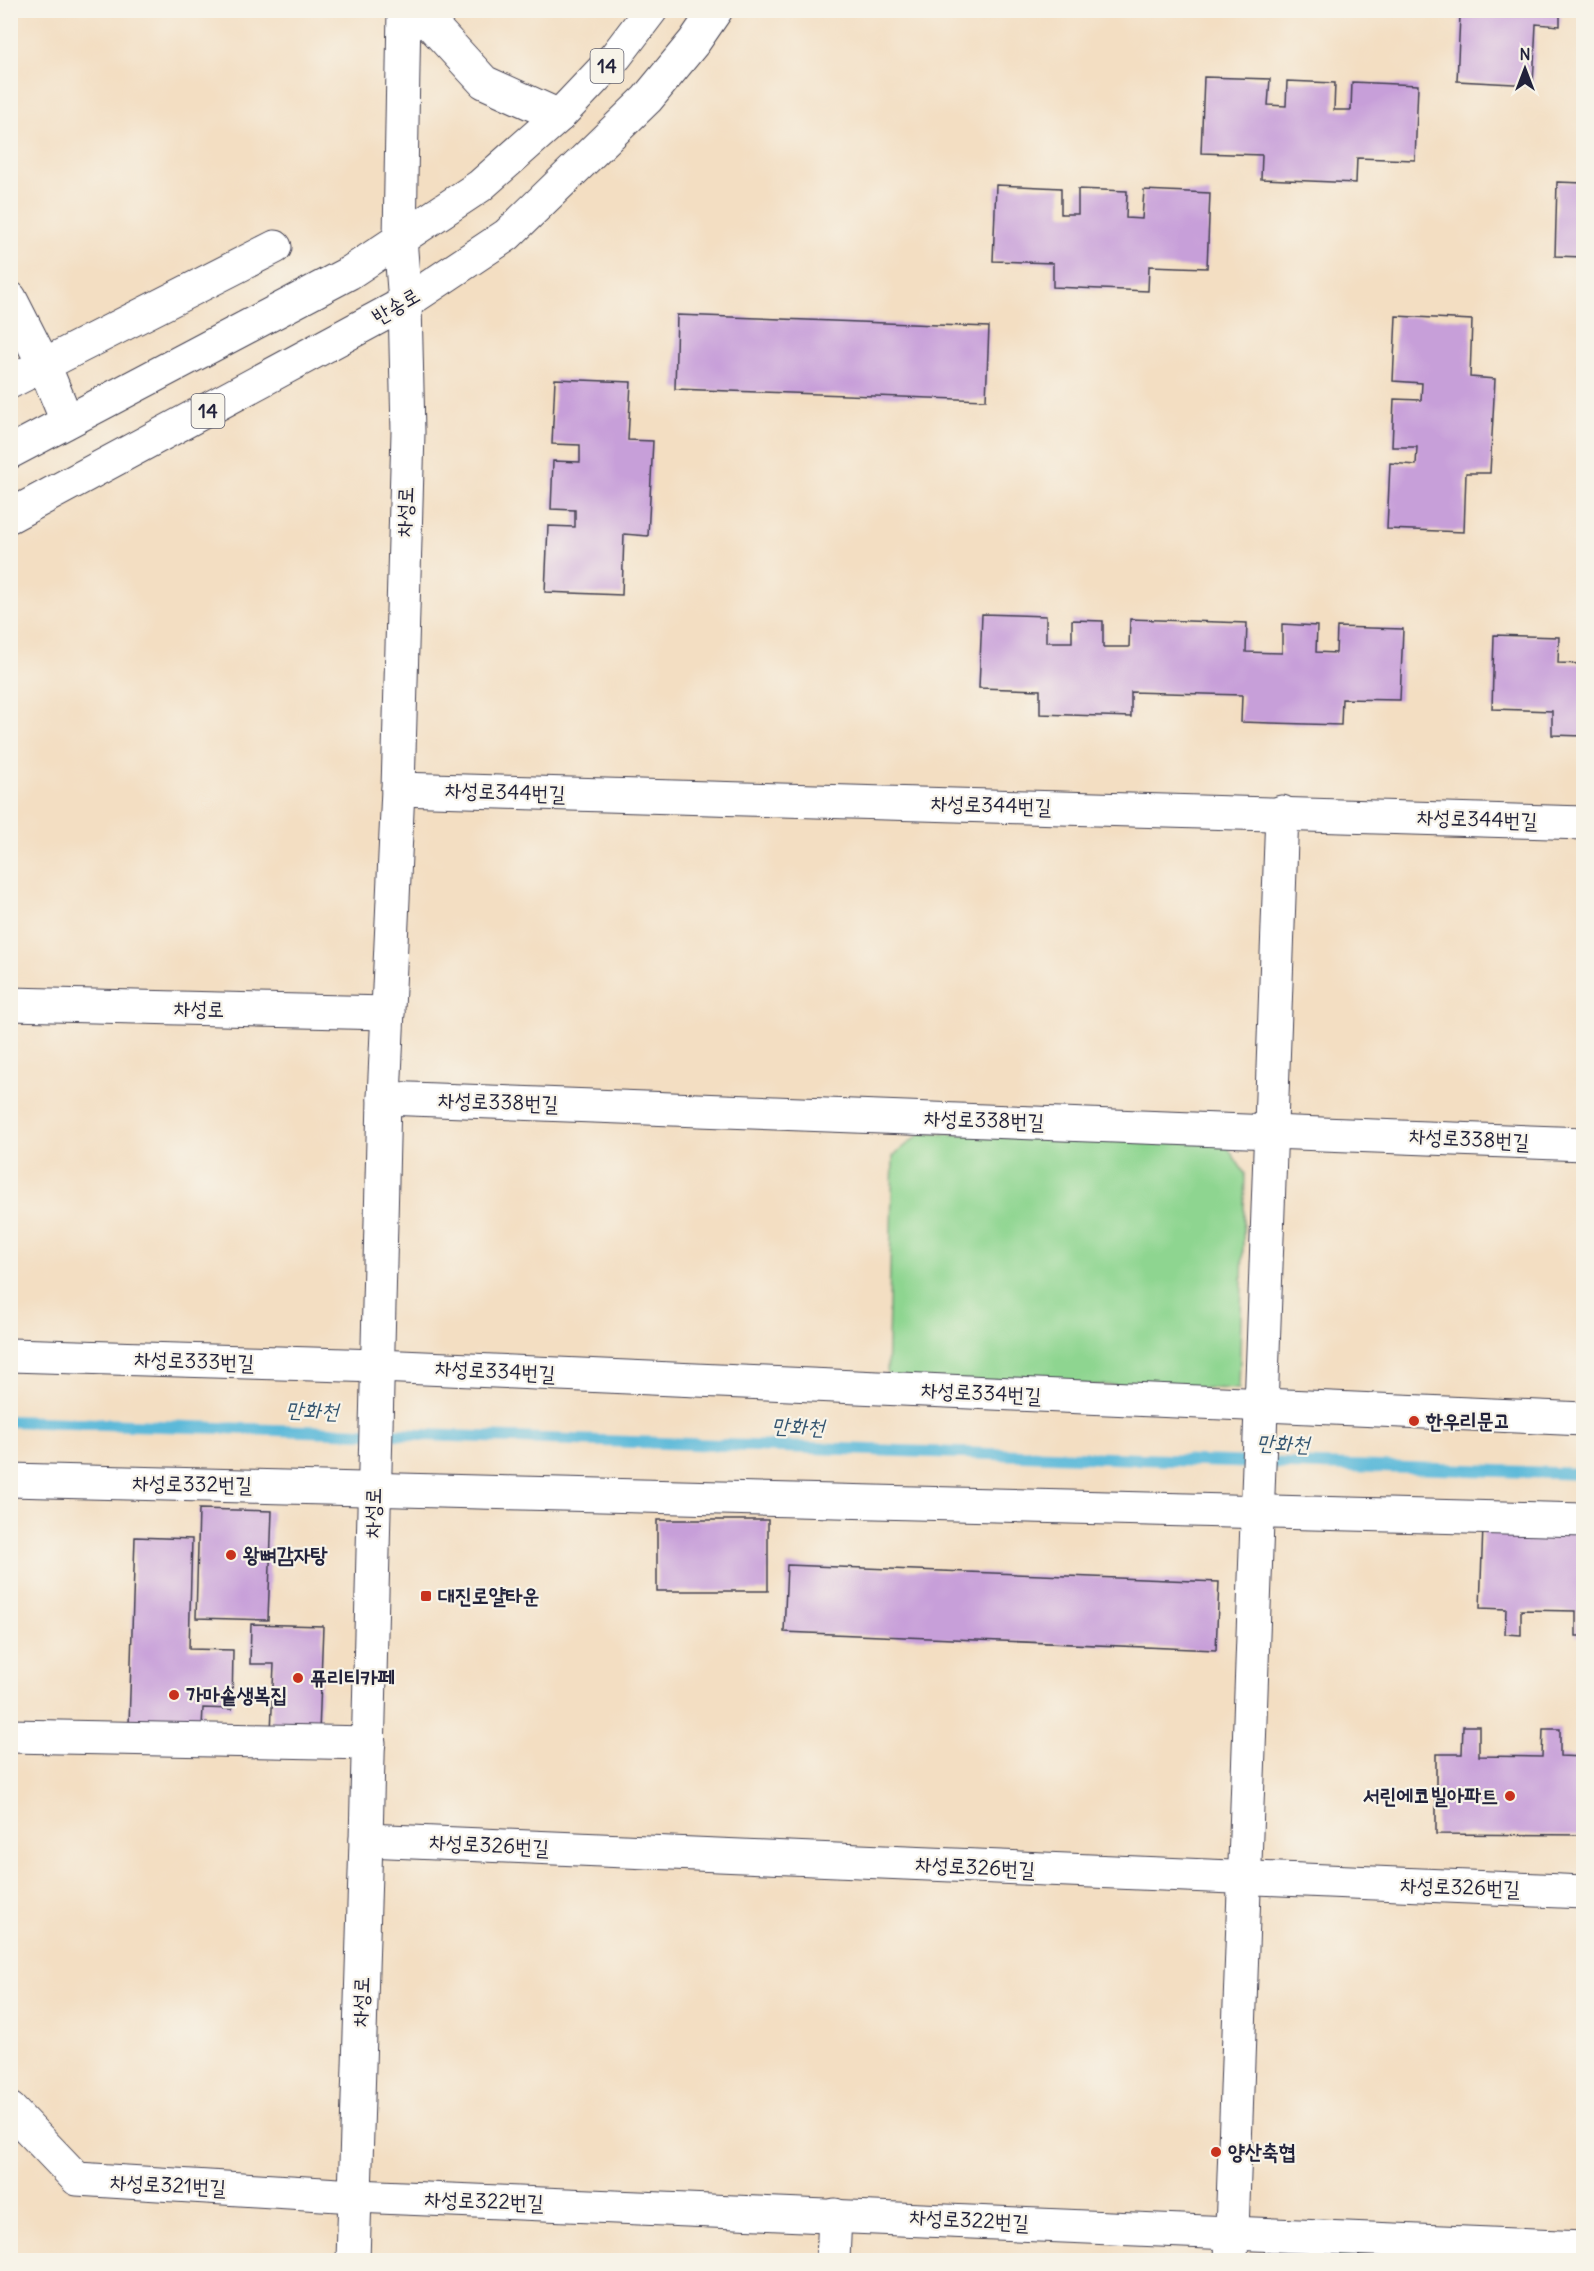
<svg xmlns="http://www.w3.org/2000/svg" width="1594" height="2271" font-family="Delius,'Poor Story',sans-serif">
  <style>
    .green { fill: #8ed590; stroke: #587c66; stroke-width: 1.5 }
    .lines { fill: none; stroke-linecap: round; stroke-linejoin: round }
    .stream { stroke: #5bb9d9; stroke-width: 12 }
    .building { fill: #c79fd9 }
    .minor-casing { stroke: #413e4f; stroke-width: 35 }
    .major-casing { stroke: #413e4f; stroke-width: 35 }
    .minor { stroke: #fff; stroke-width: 33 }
    .major { stroke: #fff; stroke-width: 33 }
    .poi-dot { fill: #c8321e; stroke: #f7f3e8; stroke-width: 2 }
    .labels { text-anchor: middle; stroke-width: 4.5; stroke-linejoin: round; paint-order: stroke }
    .shield { fill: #f7f3e8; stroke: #62616f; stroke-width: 1.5 }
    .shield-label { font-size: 20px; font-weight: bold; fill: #22223b }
    .street-label { font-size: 21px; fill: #22223b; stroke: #f7f3e8 }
    .poi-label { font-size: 21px; font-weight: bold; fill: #22223b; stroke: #f7f3e8; text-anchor: start }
    .water-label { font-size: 22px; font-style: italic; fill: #365772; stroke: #f7f3e8 }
  </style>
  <rect width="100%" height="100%" fill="#f7f3e8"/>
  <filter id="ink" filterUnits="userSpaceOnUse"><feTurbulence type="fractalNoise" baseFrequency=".0167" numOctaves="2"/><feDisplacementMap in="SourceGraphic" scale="12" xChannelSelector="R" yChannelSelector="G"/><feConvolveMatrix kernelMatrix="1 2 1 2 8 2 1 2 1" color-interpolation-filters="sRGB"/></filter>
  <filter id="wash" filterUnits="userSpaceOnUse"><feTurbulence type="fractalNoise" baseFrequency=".008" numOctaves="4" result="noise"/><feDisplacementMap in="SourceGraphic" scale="24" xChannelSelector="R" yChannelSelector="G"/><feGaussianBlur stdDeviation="1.35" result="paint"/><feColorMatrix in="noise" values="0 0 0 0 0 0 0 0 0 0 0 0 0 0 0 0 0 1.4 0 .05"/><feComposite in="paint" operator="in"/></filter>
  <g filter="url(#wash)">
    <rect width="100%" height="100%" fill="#f3dec2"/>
    <g class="green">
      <polygon points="921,1133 1225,1143 1245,1174 1239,1389 887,1379 893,1156"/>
      <polygon points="1271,2252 1475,2259 1476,2260 1261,2260"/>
    </g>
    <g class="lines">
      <polyline class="stream" points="10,1421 1584,1474"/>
    </g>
    <g id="blocks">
      <g class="building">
        <polygon points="1486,10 1560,10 1560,26 1536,24 1533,85 1457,81 1460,16 1486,17"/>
        <polygon points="1204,77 1270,79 1268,105 1286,106 1287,81 1335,83 1334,110 1351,110 1352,82 1418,85 1415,160 1357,158 1356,183 1261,179 1262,155 1201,153"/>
        <polygon points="1557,182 1584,183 1584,257 1555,256"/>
        <polygon points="996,185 1061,188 1061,214 1078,214 1078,189 1127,191 1126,218 1142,219 1144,190 1210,193 1207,268 1149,266 1148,291 1053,287 1053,263 993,261"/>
        <polygon points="677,315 989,327 986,400 675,389"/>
        <polygon points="1396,316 1472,320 1470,377 1495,379 1490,473 1466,473 1464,532 1387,529 1390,463 1416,465 1417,447 1392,447 1394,399 1421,400 1422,383 1393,381"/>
        <polygon points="555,379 631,382 628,440 653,441 648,536 624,534 622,595 545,592 548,526 575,527 575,510 551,509 553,461 580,462 580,445 552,444"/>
        <polygon points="982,614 1046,616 1046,642 1072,642 1072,620 1103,621 1103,647 1129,647 1130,619 1247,623 1246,652 1282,653 1282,624 1317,626 1316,652 1336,653 1337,627 1403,629 1400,700 1342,699 1341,725 1241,722 1242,695 1131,692 1131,717 1040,714 1040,690 979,688"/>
        <polygon points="1494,635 1559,637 1558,663 1584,664 1584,736 1552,735 1552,711 1492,709"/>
        <polygon points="199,1509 272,1511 268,1620 196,1618"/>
        <rect x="657" y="1520" width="111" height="71"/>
        <polygon points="1483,1526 1584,1529 1584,1636 1576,1636 1576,1611 1521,1610 1521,1635 1505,1634 1506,1609 1480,1608"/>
        <polygon points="135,1537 192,1539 189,1649 233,1650 232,1709 203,1708 202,1727 129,1725"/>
        <polygon points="787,1565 1219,1582 1216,1650 784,1632"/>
        <polygon points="251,1624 323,1626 319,1733 271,1732 274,1664 250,1664"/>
        <polygon points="1463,1726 1479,1726 1479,1756 1542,1757 1543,1729 1560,1729 1560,1756 1584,1757 1584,1835 1436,1834 1436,1754 1462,1754"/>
      </g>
    </g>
  </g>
  <g filter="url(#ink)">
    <use href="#blocks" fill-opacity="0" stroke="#413e4f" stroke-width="1.5"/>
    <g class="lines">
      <g class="minor-casing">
        <g id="minor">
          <polyline points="10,298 44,365 67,421"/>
          <polyline points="10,382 275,247"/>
          <polyline points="398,789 1584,823"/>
          <polyline points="10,1004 388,1013"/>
          <polyline points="384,1098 1584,1144"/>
          <polyline points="10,1355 378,1366 1584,1419"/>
          <polyline points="10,1480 1584,1520"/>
          <polyline points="10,1736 369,1743"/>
          <polyline points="366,1840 1584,1892"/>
          <polyline points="10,2109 77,2179 355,2196 1584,2248"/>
          <polyline points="833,2260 835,2215"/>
          <polyline points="1231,2260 1282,812"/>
        </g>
      </g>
      <g class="major-casing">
        <g id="major">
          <polyline points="418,10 484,82 559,116"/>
          <polyline points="10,452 349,273 480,186 559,116 616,56 651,10"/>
          <polyline points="10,516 405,303 507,235 647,99 694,42 716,10"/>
          <polyline points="353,2260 366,1840 384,1098 398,789 408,432 405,303 400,238 404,10"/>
        </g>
      </g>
      <use href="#minor" class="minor"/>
      <use href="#major" class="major"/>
    </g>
  </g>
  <g class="poi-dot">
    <circle cx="1414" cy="1421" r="6"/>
    <circle cx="231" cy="1555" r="6"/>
    <rect x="420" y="1590" width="12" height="12" rx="3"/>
    <circle cx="298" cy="1678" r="6"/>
    <circle cx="174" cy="1695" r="6"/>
    <circle cx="1510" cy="1796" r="6"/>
    <circle cx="1216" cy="2152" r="6"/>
  </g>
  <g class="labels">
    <g class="shield">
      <rect x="590.5" y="49" width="33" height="34" rx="4.5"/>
      <rect x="191.5" y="394" width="33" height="34" rx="4.5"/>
    </g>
    <g class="shield-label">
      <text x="607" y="73">14</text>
      <text x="208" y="418">14</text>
    </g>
    <g class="street-label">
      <text transform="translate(396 306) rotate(-30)" y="7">반송로</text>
      <text transform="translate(405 512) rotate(-88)" y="7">차성로</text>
      <text transform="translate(505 792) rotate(2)" y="7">차성로344번길</text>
      <text transform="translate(991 805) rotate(2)" y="7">차성로344번길</text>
      <text transform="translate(1477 819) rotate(2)" y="7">차성로344번길</text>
      <text transform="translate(199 1009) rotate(1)" y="7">차성로</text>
      <text transform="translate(498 1102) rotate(2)" y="7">차성로338번길</text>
      <text transform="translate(984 1120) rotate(2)" y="7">차성로338번길</text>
      <text transform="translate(1469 1139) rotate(3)" y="7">차성로338번길</text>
      <text transform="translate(194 1361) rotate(2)" y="7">차성로333번길</text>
      <text transform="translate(495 1371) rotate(3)" y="7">차성로334번길</text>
      <text transform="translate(981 1393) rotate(3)" y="7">차성로334번길</text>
      <text transform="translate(192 1484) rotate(1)" y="7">차성로332번길</text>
      <text transform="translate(373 1513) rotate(-89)" y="7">차성로</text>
      <text transform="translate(489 1845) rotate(3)" y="7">차성로326번길</text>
      <text transform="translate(975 1867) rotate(3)" y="7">차성로326번길</text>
      <text transform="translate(1460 1887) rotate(2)" y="7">차성로326번길</text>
      <text transform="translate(361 2002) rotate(-88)" y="7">차성로</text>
      <text transform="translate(168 2185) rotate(3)" y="7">차성로321번길</text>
      <text transform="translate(484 2201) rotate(2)" y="7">차성로322번길</text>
      <text transform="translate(969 2220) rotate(3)" y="7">차성로322번길</text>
    </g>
    <g class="poi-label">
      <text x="1426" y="1428">한우리문고</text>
      <text x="243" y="1562">왕뼈감자탕</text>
      <text x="438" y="1603">대진로얄타운</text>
      <text x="310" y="1685">퓨리티카페</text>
      <text x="186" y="1702">가마솥생복집</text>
      <text x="1498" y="1803" text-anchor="end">서린에코빌아파트</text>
      <text x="1228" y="2159">양산축협</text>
    </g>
    <g class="water-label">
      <text transform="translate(312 1410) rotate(2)" y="8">만화천</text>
      <text transform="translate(798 1426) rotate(2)" y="8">만화천</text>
      <text transform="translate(1283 1443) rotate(2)" y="8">만화천</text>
    </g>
  </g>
  <rect width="1594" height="2271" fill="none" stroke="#f7f3e8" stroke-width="36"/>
  <g transform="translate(1525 69)" stroke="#f7f3e8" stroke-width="4.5" paint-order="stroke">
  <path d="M0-4.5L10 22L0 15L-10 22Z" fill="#22223b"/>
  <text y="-9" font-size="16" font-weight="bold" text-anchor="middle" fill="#22223b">N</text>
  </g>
</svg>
